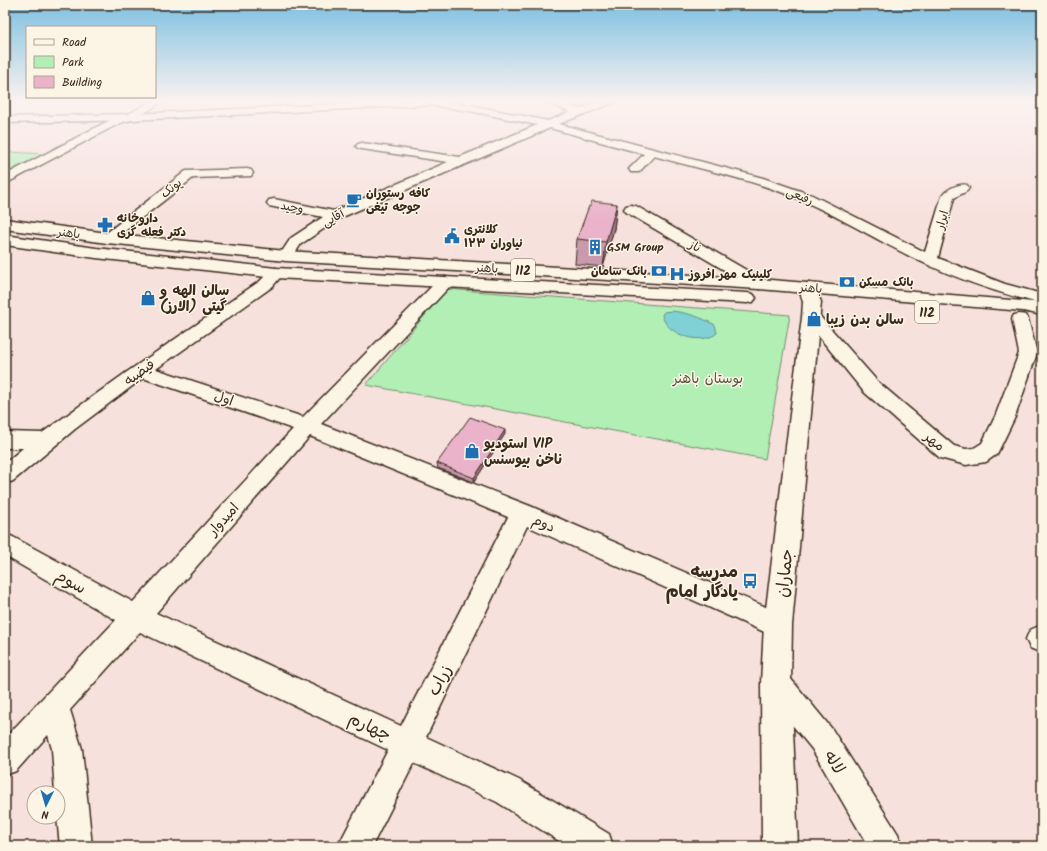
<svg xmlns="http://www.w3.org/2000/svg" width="1047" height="851" font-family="Kalam,'Playpen Sans Arabic',sans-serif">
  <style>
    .green { fill: #b1efb5; stroke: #768c6a }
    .water { fill: #80d1d6; stroke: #648e8c }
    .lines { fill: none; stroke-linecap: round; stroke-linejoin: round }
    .street-casing { stroke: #3b2a1e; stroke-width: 3 }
    .secondary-casing { stroke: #3b2a1e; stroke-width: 3 }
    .primary-casing { stroke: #3b2a1e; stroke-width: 3 }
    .street { fill: #fcf5e5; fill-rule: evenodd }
    .secondary { fill: #fcf5e5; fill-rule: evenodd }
    .primary { fill: #fcf5e5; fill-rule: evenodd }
    .wall { fill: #c99aad; stroke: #3b2a1e }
    .shaded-wall { fill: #a47d8d; stroke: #3b2a1e }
    .building { fill: #eab3c9; stroke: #3b2a1e }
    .labels { text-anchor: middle; stroke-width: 3; stroke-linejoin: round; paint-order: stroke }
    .far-street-label { font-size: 12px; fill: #3b2a1e; stroke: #fcf5e5 }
    .far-poi-label { font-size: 12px; font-weight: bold; fill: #3b2a1e; stroke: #fcf5e5; text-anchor: start }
    .shield { fill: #fcf5e5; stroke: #75675a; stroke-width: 1 }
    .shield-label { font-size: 13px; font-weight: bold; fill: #3b2a1e }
    .poi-label { font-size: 14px; font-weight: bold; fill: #3b2a1e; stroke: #fcf5e5; text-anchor: start }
    .street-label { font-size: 14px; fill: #3b2a1e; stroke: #fcf5e5 }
    .park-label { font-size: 14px; fill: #53513c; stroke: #fcf5e5 }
    .near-poi-label { font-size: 17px; font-weight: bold; fill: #3b2a1e; stroke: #fcf5e5; text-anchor: end }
    .near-street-label { font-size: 17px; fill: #3b2a1e; stroke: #fcf5e5 }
  </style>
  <rect width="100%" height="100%" fill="#f7e1dd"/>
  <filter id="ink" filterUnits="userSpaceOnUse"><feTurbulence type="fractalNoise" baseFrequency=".025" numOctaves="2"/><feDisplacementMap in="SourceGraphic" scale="8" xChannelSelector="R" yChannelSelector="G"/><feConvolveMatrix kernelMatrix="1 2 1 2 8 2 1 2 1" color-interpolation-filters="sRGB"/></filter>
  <g filter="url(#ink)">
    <g class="green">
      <polygon points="10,152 44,154 5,173 5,155"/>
      <polygon points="447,289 790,315 765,459 366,385"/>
    </g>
    <path class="water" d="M672 311C688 313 701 317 715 325L717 333C702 346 666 335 662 315L664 312Z"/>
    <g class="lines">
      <g class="street-casing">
        <g id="street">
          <path d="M417 100H433L470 105 548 121 570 112 545 102 544 100H557L579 109 603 100H616L615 102 559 124 763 178 812 195 925 252 942 196C947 189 959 183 967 185L969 188 967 191 954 198 938 258 1005 284 1042 294V304C1002 294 962 281 924 263 883 244 844 219 803 201 756 180 704 170 654 156L639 172H631L629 169 644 154 550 128 340 218 301 244 291 259 286 260 281 259 279 256 291 238 323 217 269 206 267 203 269 200 274 199 334 211 448 162 362 149 358 148 356 146 358 144 362 143 460 157 537 125 470 111 429 105 131 120 5 123V117L131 114Z"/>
          <polygon points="247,169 251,170 253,173 251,176 193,178 112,241 107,242 102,241 100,238 186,171"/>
          <polygon points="631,205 636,206 765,281 767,284 765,287 759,289 753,287 626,212 624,209 626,206"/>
          <path d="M276 268 281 270 284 273 272 287 156 369 303 417 439 279 445 277 451 279 453 282 451 285 321 424 530 506 787 616 791 625 787 634 778 638 527 526 426 737 519 780 609 834 613 846H567L497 802 414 763 372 846H338L388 750 140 632 70 710 82 749 92 846H60L57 817 58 793H55L52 749 48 735 16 771 5 775V738L116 620 5 556V534L13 537 133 602 293 429 143 378 75 429 13 481 5 484V463L23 448H5V432L42 433 127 372 260 281 271 270ZM310 436 508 517 401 726 156 613Z"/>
          <polygon points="811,312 817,313 878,382 954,446 966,449 974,448 982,443 995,417 1019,353 1012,319 1014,315 1020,314 1026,315 1028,319 1037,353 1015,417 997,454 986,462 966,465 940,458 864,392 803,317 805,313"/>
          <polygon points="1039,626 1042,627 1042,653 1030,648 1026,639 1030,630"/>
          <polygon points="776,669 786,673 832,729 898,834 902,846 868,846 812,749 766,693 762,683 766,673"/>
        </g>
      </g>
      <g class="secondary-casing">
        <g id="secondary">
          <polygon points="153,100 165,100 135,119 120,123 5,184 5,175 112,119 127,115"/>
          <polygon points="808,283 814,284 821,302 792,625 791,683 798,846 762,846 761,683 764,625 802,317 803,302 799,288 802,284"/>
        </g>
      </g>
      <g class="primary-casing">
        <g id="primary">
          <polygon points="5,219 107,233 286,251 759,279 1023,301 1042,303 1042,315 1023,311 759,289 286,261 107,243 5,229"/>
          <polygon points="5,235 96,248 276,268 747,293 753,294 756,298 753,302 747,303 276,278 96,258 5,245"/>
        </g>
      </g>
      <use href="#street" class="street"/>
      <use href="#secondary" class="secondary"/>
      <use href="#primary" class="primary"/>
    </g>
    <g class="wall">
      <polygon points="617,204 614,229 603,267 575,264 577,239 590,206"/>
      <polygon points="505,434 474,482 438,468 437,463"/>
    </g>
    <g class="shaded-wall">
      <polygon points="617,204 614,229 603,267 606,242"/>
      <polygon points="505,430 505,434 474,482 474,478"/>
    </g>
    <g class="building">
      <polygon points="592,201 617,204 606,242 577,239 589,206 590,206"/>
      <polygon points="470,417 505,430 474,478 437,463"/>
    </g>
  </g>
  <linearGradient id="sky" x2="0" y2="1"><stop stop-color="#7ec0e1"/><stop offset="0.46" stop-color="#fbf2f0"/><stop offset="1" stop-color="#fbf2f0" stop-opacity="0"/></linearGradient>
  <rect width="1047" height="219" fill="url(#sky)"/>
  <defs>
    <g id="cafe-bare" transform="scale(1.2)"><path d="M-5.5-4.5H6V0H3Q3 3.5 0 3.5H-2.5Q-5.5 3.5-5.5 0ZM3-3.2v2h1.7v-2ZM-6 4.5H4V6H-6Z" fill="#1f6fb2" stroke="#fcf5e5" stroke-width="2.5" paint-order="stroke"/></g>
    <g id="pharmacy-bare" transform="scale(1.2)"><path d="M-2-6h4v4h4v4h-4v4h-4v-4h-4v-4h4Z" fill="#1f6fb2" stroke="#fcf5e5" stroke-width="2.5" paint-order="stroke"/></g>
    <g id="civic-bare" transform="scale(1.2)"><path d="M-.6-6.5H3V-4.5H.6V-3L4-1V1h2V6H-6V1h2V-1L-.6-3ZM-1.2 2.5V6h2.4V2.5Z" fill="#1f6fb2" stroke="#fcf5e5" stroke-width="2.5" paint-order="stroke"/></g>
    <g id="building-bare" transform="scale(1.2)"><path d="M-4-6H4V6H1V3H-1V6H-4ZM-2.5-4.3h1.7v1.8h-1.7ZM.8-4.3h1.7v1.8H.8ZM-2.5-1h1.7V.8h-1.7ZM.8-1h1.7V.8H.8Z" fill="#1f6fb2" stroke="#fcf5e5" stroke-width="2.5" paint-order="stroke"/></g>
    <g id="bank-bare" transform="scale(1.2)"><path d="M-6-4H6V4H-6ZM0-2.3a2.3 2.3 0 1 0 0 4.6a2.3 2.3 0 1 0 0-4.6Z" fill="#1f6fb2" stroke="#fcf5e5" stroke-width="2.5" paint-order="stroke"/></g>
    <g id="hospital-bare" transform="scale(1.2)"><path d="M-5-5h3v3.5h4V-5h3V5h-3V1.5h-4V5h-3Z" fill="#1f6fb2" stroke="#fcf5e5" stroke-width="2.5" paint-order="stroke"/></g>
    <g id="shop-bare" transform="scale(1.2)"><path d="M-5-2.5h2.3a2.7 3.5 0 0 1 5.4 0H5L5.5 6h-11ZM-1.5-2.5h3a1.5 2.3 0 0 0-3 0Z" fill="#1f6fb2" stroke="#fcf5e5" stroke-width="2.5" paint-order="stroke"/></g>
    <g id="bus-bare" transform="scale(1.2)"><path d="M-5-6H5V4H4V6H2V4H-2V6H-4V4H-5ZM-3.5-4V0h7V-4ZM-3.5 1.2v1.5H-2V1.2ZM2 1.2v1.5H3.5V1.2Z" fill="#1f6fb2" stroke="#fcf5e5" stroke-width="2.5" paint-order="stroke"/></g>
  </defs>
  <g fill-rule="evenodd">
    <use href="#cafe-bare" x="354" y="200"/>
    <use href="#pharmacy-bare" x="105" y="225"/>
    <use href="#civic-bare" x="452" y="236"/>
    <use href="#building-bare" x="595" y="247"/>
    <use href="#bank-bare" x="659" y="271"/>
    <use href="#hospital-bare" x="677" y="274"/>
    <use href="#bank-bare" x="847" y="282"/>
    <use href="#shop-bare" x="148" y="298"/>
    <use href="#shop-bare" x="814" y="319"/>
    <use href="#shop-bare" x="472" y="451"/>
    <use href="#bus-bare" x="750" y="581"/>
  </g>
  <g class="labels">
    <g class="far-street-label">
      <text transform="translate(171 188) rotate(-38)" y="4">پونک</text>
      <text transform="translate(800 196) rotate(23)" y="4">رفیعی</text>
      <text transform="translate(292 207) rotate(11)" y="4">وحید</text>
      <text transform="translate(333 218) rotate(-29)" y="4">آقایی</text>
      <text transform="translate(942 220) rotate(-74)" y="4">ابرار</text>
      <text transform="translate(69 233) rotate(8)" y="4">باهنر</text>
      <text transform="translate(695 246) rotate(30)" y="4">ناز</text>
      <text transform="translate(487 268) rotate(3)" y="4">باهنر</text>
      <text transform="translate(811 288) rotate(5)" y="4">باهنر</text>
    </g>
    <g class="far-poi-label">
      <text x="366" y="197">کافه رستوران<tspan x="366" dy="14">جوجه تیغی</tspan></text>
      <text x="117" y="222">داروخانه<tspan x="117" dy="14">دکتر فعله گری</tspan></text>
      <text x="464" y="233">کلانتری<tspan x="464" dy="14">۱۲۳ نیاوران</tspan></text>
      <text x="607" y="251">GSM Group</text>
      <text x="647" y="275" text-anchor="end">بانک سامان</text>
      <text x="689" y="278">کلینیک مهر افروز</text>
      <text x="859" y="286">بانک مسکن</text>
    </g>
    <g class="shield">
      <rect x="511" y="259" width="24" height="22" rx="3"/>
      <rect x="915" y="301" width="24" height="22" rx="3"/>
    </g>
    <g class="shield-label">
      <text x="523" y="275">112</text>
      <text x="927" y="317">112</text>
    </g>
    <g class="poi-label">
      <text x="160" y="295">سالن الهه و<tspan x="160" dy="16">گیتی (الارز)</tspan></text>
      <text x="826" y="324">سالن بدن زیبا</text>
      <text x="484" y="448">استودیو VIP<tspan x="484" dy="16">ناخن بیوسنس</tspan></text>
    </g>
    <g class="street-label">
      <text transform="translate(139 372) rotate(-36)" y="5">فیضیه</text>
      <text transform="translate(224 398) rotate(19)" y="5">اول</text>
      <text transform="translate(935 441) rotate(39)" y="5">مهر</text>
      <text transform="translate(223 519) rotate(-48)" y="5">امیدوار</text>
      <text transform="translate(544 523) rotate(24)" y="5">دوم</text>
    </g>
    <g class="park-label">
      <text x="708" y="383">بوستان باهنر</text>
    </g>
    <g class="near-poi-label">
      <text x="738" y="577">مدرسه<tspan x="738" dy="20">یادگار امام</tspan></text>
    </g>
    <g class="near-street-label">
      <text transform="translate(784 573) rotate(-84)" y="6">جماران</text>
      <text transform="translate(71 581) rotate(29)" y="6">سوم</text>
      <text transform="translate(439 680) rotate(-63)" y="6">زراب</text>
      <text transform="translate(370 726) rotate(25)" y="6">چهارم</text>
      <text transform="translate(835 762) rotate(59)" y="6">لاله</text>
    </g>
  </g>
  <rect width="1047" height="851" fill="none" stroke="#fcf5e5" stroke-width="20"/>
  <rect x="10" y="10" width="1027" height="831" fill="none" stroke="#3b2a1e" stroke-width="1.5" filter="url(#ink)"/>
  <rect x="26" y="26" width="130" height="72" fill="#fcf5e5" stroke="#afa495"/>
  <rect x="34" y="39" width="20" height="6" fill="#fcf5e5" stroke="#afa495"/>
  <text x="62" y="46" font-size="12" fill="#3b2a1e">Road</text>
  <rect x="34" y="56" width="20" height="12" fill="#b1efb5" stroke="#afa495"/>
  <text x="62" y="66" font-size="12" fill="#3b2a1e">Park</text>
  <rect x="34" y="76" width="20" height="12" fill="#eab3c9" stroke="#afa495"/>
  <text x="62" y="86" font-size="12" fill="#3b2a1e">Building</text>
  <g transform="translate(46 805) rotate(185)"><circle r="19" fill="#fcf5e5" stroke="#afa495"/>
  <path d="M0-3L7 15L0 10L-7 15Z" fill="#1f6fb2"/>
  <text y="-6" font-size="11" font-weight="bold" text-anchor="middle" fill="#3b2a1e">N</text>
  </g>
</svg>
